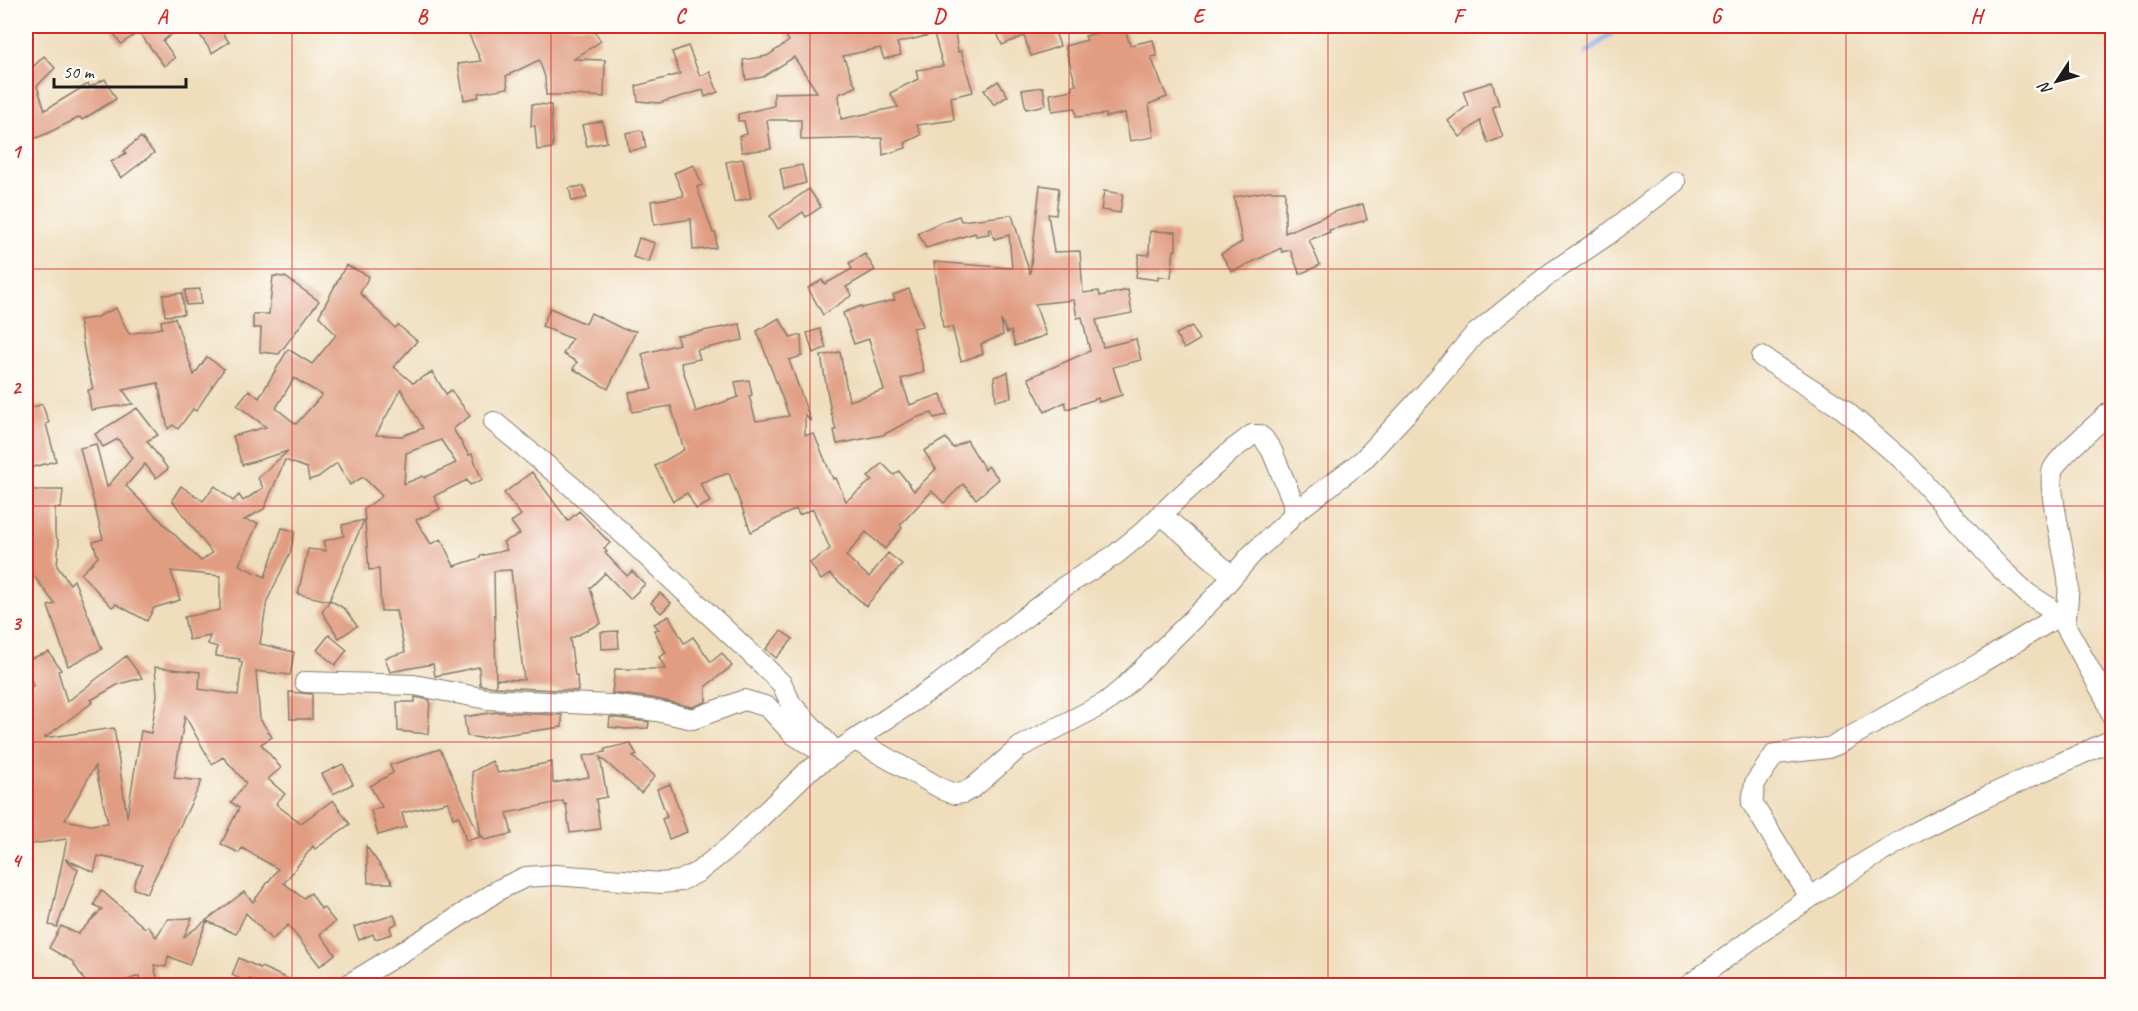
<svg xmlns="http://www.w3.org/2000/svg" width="2138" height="1011" font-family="Caveat,sans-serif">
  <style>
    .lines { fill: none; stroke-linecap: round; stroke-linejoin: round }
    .stream { stroke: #83b3ee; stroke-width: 5 }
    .building { fill: #e19d82; fill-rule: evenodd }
    .street-casing { stroke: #867c6c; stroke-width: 22 }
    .street { stroke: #fff; stroke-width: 20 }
    .grid { fill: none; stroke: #d62828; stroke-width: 1.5; stroke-opacity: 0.55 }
    .neatline { fill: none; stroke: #d62828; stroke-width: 2 }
    .grid-label { font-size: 20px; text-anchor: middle; font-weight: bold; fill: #d62828 }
  </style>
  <rect width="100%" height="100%" fill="#fdfcf7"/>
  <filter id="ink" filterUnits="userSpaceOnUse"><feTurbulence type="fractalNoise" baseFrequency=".0167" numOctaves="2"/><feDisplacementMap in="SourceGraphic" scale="12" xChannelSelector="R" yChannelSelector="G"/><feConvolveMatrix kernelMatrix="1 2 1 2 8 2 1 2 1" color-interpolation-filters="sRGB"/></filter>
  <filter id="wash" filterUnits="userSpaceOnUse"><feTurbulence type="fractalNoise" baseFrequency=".008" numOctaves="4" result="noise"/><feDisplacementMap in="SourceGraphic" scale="24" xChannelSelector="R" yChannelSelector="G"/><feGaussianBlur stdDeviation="1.35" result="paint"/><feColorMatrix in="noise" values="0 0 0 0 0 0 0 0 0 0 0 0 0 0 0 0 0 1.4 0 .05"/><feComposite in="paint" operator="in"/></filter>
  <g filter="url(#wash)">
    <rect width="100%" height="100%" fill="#efddbc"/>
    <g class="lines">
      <polyline class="stream" points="1586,53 1621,26"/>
    </g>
    <g id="blocks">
      <g class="building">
        <polygon points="109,26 182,26 163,41 175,58 164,66 139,32 121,44"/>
        <polygon points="194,26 218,26 229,42 212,53"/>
        <polygon points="465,26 591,26 601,41 574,59 605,60 604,97 574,95 546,95 545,77 539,60 506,76 508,88 478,93 479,97 464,100 458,64 481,61"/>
        <path d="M780 26H954L958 52 961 51 973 92 951 97 954 120 917 125 921 135 905 143 906 148 883 155 882 138 801 140V120H767L771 149 742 152 739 136 747 134 744 121H738V114L774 106V93L817 92 794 57 763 77 746 80 743 60 767 56 789 41ZM934 34 943 66 916 70 918 79 890 93 898 107 841 119 839 94 856 87 843 56 880 48 884 59 901 55 897 43Z"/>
        <polygon points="1007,26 1053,26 1060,46 1031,56 1024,36 1002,45 996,30"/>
        <polygon points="1124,26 1130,45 1153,40 1157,56 1151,57 1167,97 1149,104 1154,137 1130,141 1125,113 1106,117 1106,114 1076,117 1075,108 1052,111 1050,94 1073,90 1072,85 1076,85 1065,46 1087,40 1085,36"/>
        <polygon points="688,46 700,76 710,72 718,92 705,97 703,90 659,103 638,101 636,86 680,74 672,52"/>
        <polygon points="44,56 55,68 37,86 45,110 88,84 90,87 105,79 116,99 82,120 80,117 46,134 26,142 26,60 28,60 31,69"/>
        <polygon points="998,81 1008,96 994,105 984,90"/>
        <polygon points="1492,82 1499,105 1492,107 1503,137 1488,143 1480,121 1460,137 1448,121 1468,105 1463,91"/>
        <polygon points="1043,87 1046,105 1026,109 1022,90"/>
        <polygon points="532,104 551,105 553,148 537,150 535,126 531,126"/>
        <polygon points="602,121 607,142 587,146 582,125"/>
        <polygon points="640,130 643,132 646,148 629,151 626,133"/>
        <polygon points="141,137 154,153 121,178 111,162 126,153 124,151"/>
        <polygon points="743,159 751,198 734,202 726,162"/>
        <polygon points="694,165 702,185 697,187 713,233 716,233 716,248 693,250 691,219 654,225 651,201 684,196 674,173"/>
        <polygon points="802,165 806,183 784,189 780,169"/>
        <polygon points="1040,185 1059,188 1056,215 1048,214 1054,252 1080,251 1083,293 1099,291 1100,296 1128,290 1132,313 1096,320 1103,347 1136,339 1141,360 1113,367 1122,395 1099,402 1098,398 1067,409 1065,402 1045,412 1028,378 1090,351 1082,317 1077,318 1074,300 1035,304 1046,335 1015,346 1011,331 1007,333 1001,320 1003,335 981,344 983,354 961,361 952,327 943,328 934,262 1012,268 1009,235 994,239 991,228 988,229 989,234 976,236 975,233 926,248 918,233 941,222 959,216 961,221 1012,215 1030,274"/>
        <polygon points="584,186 587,198 572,201 569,188"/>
        <polygon points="809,189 821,207 806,217 803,212 778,229 770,216"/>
        <polygon points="1104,191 1123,194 1120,213 1101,210"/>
        <polygon points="1269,191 1285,191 1285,233 1337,211 1363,204 1367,220 1329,230 1330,232 1309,240 1320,265 1300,274 1290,250 1282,252 1281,248 1232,272 1221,254 1242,242 1234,197"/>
        <polygon points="1150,231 1176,232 1176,250 1174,250 1171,278 1158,276 1158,280 1136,277 1139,254 1149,255"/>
        <polygon points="639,238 655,243 649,262 633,257"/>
        <polygon points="865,254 875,270 846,287 852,295 823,315 808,288 822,280 825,284 852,269 849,263"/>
        <path d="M346 265 369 276 360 293 395 328 398 325 417 341 394 367 413 383 432 372 446 394 451 390 470 416 453 429 469 455 472 454 482 480 470 485 467 480 434 496 440 509 416 520 431 544 441 539 454 566 480 558V556L507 550 503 542 520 534 511 522 521 515 504 493 532 472 568 521 579 511 610 543 604 548 607 552 605 553 627 576 632 571 645 584 630 599 605 573 590 588 601 623 570 639 575 676H577L578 691 496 687V679L524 680 511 570 494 571 496 687 480 685 479 667 435 676 433 664 390 672 385 658 405 652 396 611H381L379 569 369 570 364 509 382 496 363 477 350 485 337 463 318 477 309 480 307 468 285 460 264 509 244 520 258 523 239 565 265 577 282 528 295 531 290 553 267 601 260 644 294 652 290 675 256 671 260 719 272 737 261 744 281 768 268 779 285 794 276 803 278 806 301 823 333 800 350 824 315 849 313 846 284 883 303 898 311 893 321 909 323 907 335 922 320 934 335 954 320 966 288 925 272 940 246 913 236 934 207 921 189 965 168 956 166 967 154 965 159 986H141L139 976 109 986H88L72 961 49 948 61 926 78 934 102 909 94 905 101 890 145 928 148 926 156 937 168 919 192 918 184 937 244 892 253 902 278 869 242 848 239 853 221 844 239 808 231 802 246 783 223 757 212 764 185 716 174 778 202 781 147 893 134 889V883L143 865 98 856 94 872 65 859 78 870 57 927 49 925 67 839 26 845V690L33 686 26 660 49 652 61 670 58 671 67 702 126 656 142 678 119 684 91 700 93 702 44 738 114 728 127 817 141 731 151 733 157 695 155 667 200 672 199 689 238 695 242 662H239L240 659 216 656 217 647 208 644 210 636 189 640 184 617 220 610V576L171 571 180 600 154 608 147 621 116 604 112 607 81 574 98 557 93 542 103 539 80 448 96 444 107 487 132 458 118 439 103 447 95 434 137 408 158 435 147 441 168 469 156 478 145 464 126 486 201 561 212 553 172 500 181 486 203 501 215 486 233 501 239 495 243 501 263 488 258 478 288 451 242 465 233 436 266 427 237 405 249 390 259 398 288 349 312 364 336 335 319 316ZM294 378 322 395 296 424 276 408ZM401 389 423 428 402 436 376 435ZM441 440 456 463 424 478 423 476 404 484 406 453ZM95 766 108 823 90 825 65 820Z"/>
        <polygon points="273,276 285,277 319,301 279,354 260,352 261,328 253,328 253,314 269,314"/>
        <polygon points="200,289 201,304 186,305 185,290"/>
        <polygon points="909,289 923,326 913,328 924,372 901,379 910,405 941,394 947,415 934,418 932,413 915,418 883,435 837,444 834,430 836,430 831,412 821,356 840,352 849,401 884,390 869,339 854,344 843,313 861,306 862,308 895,300 893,295"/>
        <polygon points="182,293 184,314 165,316 163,295"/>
        <polygon points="116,308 129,334 162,328 161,321 175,318 194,375 207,357 224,369 196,411 193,409 178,429 173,425 168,429 158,383 123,390 133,404 91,410 88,390 93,389 86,361 79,320 95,318"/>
        <polygon points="550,308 586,324 591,313 623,329 636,331 608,389 573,369 577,362 563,354 572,339 542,326"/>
        <polygon points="779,318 791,338 801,335 802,356 789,360 811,422 805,415 805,435 814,434 833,479 836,478 846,501 872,480 868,477 882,463 894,475 899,471 914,491 936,469 924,451 946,438 953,448 967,440 985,470 988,466 999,479 976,499 963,484 944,503 932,491 900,525 902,528 885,549 866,532 846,556 869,577 888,553 902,564 866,606 830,574 821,580 810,563 830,549 813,509 799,515 796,509 751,532 729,473 700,483 710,502 696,509 687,493 673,501 655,466 684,450 671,406 632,412 629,392 652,389 642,354 679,344 676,336 740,324 743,340 697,350 700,359 681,363 696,412 738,397 735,382 749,380 752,395 749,396 756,421 789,416 757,331"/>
        <polygon points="1192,326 1199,340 1184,349 1176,334"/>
        <polygon points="820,329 826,348 813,353 807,333"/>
        <polygon points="1008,372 1011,397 996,401 994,377"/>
        <polygon points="42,404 49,423 46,424 56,461 26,469 26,410"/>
        <polygon points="26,490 63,490 61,508 55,508 55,534 59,542 57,566 70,584 74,580 102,649 68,666 48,606 55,604 31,572 26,572"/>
        <polygon points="364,520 329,601 298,594 308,549 326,551 323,541 344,536 342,525"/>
        <polygon points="660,593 671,603 661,613 651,603"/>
        <polygon points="330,600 345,609 357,626 339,638 322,612"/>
        <polygon points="669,616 684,643 693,637 711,662 722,653 732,666 706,686 706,702 692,707 652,698 612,693 615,669 666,669 659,657 666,653 654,630 659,629 654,624"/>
        <polygon points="618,631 619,648 602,649 601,632"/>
        <polygon points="781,631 793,639 776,658 766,649"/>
        <polygon points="329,635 347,650 335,665 317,650"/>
        <polygon points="289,692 312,694 312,719 290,719"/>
        <polygon points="415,697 430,700 428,734 398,731 397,702 415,702"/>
        <polygon points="497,712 562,715 562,727 480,738 467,736 464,717"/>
        <polygon points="610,717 649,722 648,728 626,729 609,727"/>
        <polygon points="630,743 637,755 633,757 655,776 641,793 600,757 607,797 596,799 600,829 570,833 566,804 564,804 563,801 507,813 512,834 484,840 483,836 481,837 472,772 492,761 498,773 552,762 553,783 589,777 583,756 605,752 605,749"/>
        <polygon points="440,749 480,837 466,841 459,816 453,818 448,802 402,813 406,827 378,835 371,810 382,807 370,786 393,773 390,765"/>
        <polygon points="343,764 353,784 333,794 322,774"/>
        <polygon points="670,784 687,832 669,839 662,819 667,817 657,789"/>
        <polygon points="366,846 393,883 368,883"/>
        <polygon points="394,915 397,923 390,927 392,934 375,939 373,934 359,940 354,927"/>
        <polygon points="239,958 260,968 261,967 304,986 266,986 250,979 248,983 232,975"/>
      </g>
    </g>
  </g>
  <g filter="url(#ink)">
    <use href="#blocks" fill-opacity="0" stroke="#867c6c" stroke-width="1.5"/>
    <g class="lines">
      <g class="street-casing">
        <g id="street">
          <polyline points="1762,357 1843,409 1906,463 1999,567 2028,594 2047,606 2065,625 2106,699 2112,716"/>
          <polyline points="494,422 576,490 762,664 782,684 791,704 836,752"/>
          <polyline points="1161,514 1232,576"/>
          <polyline points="1293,514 1363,460 1428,390 1474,335 1551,273 1606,236 1675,182"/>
          <path d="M2065 625C2066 611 2070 594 2068 579 2066 556 2046 486 2053 469 2059 456 2100 422 2112 410"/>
          <polyline points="305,682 414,685 487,699 610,705 657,711 693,719 744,700 768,707 793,734 828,756"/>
          <polyline points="1810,897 1752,803 1755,783 1775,754 1828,748 1836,745 1982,662 2057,617"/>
          <polyline points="346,986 440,929 500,889 526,877 555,875 661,883 680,881 698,872 733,844 808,771 939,684 1065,586 1115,555 1143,532 1175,501 1232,450 1252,435 1259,435 1264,439 1272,451 1293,502 1293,514 1288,521 1252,554 1214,598 1121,690 1105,703 1020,747 974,787 963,793 955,794 944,790 855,740"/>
          <path d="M1688 986C1760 932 1832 879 1911 835 1976 799 2045 771 2112 740"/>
        </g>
      </g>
      <use href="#street" class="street"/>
    </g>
  </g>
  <path class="grid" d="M292 26V986M551 26V986M810 26V986M1069 26V986M1328 26V986M1587 26V986M1846 26V986M26 269H2112M26 506H2112M26 742H2112"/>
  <rect width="2138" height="1011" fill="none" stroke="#fdfcf7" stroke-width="66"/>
  <g transform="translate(2057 81) rotate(234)" stroke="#fdfcf7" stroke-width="4.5" paint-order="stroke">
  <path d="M0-4.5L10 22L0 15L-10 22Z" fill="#1c1c1c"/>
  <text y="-9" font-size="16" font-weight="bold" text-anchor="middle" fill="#1c1c1c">N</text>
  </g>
  <path d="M54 78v9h132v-9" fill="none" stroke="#1c1c1c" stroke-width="3"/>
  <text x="63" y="78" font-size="18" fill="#1c1c1c" stroke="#fdfcf7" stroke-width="4.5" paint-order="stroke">50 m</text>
  <rect x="33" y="33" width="2072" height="945" class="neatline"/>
  <g class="grid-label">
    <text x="162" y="23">A</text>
    <text x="422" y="23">B</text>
    <text x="680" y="23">C</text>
    <text x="939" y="23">D</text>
    <text x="1198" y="23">E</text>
    <text x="1458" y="23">F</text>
    <text x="1716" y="23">G</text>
    <text x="1976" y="23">H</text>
    <text x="16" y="158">1</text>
    <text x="16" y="394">2</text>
    <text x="16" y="630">3</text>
    <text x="16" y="867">4</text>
  </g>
</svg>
